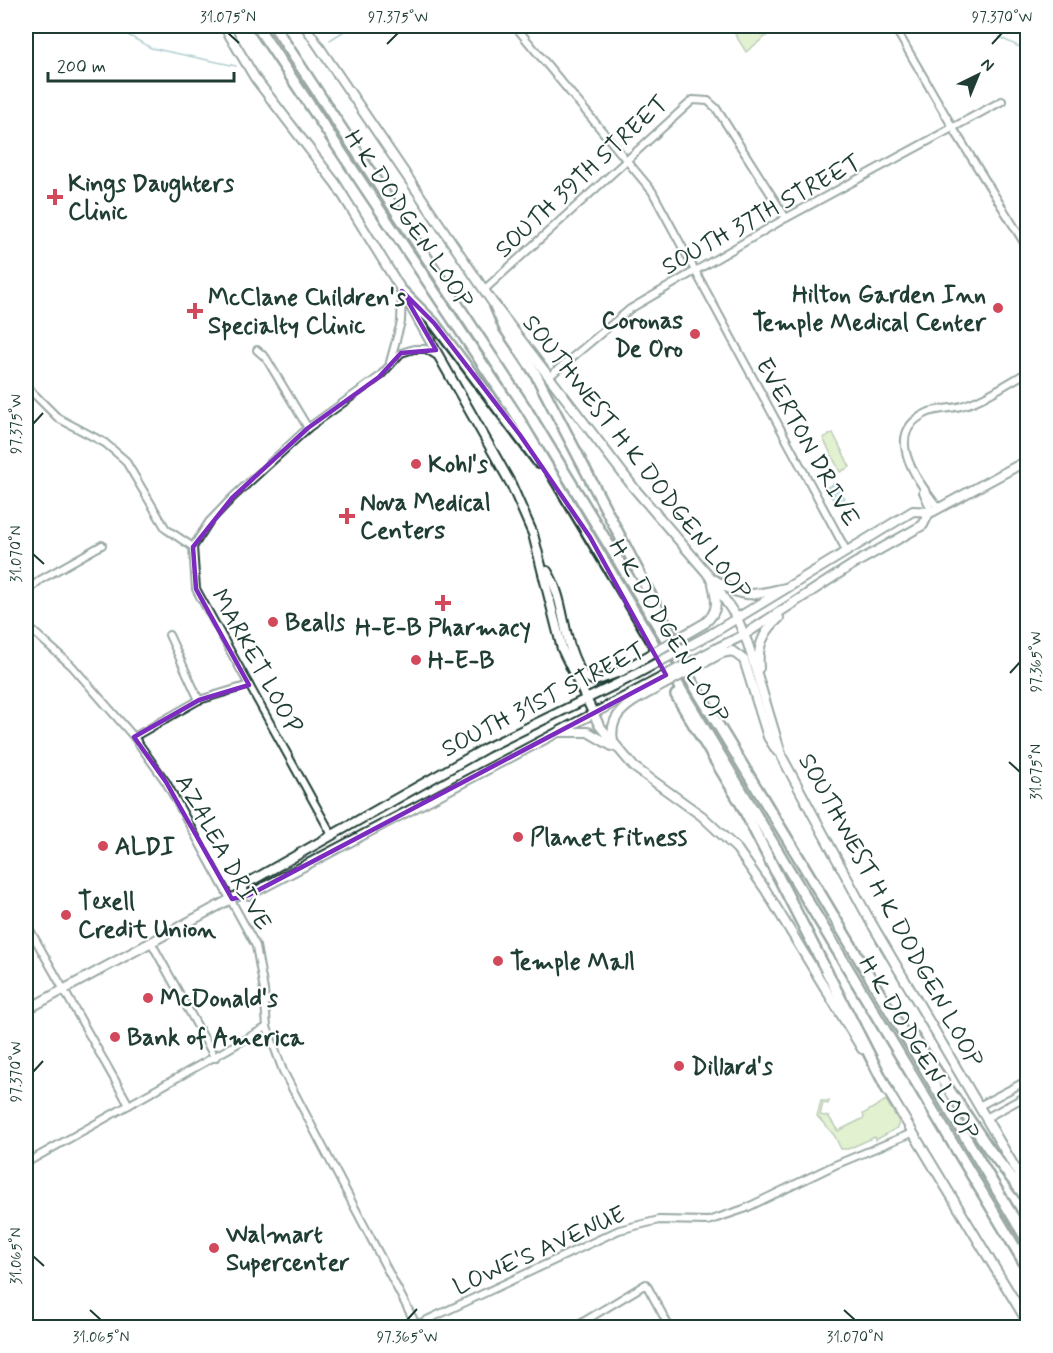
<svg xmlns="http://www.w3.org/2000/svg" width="1053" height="1353" font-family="Mynerve,sans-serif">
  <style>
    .green { fill: #bedf97; stroke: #6e8e66; stroke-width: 1.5 }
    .water { fill: #81cee0; stroke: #5a949b; stroke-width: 1.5 }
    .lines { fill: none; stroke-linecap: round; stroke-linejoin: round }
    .stream { stroke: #5a949b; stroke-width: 1.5 }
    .minor-casing { stroke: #1f3d34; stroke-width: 10 }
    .major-casing { stroke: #1f3d34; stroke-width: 12 }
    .highway-casing { stroke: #1f3d34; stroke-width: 14 }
    .minor { stroke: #fff; stroke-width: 6 }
    .major { stroke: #fff; stroke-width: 8 }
    .highway { stroke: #fff; stroke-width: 9 }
    .major-bridge-casing { stroke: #1f3d34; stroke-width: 12; stroke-linecap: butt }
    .major-bridge { stroke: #fff; stroke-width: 8 }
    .marked { fill: none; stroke: #7b2cbf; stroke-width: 4.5; stroke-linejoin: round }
    .ticks { fill: none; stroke: #1f3d34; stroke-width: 2 }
    .poi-dot { fill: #d1495b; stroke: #fff; stroke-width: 2 }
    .labels { text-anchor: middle; stroke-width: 4.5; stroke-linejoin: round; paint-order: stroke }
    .street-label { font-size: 24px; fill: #1f3d34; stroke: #fff }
    .poi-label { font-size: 24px; font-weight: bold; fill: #1f3d34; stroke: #fff; text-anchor: start }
    .neatline { fill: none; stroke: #1f3d34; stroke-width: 2 }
    .ticks-label { font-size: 15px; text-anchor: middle; fill: #1f3d34 }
  </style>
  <rect width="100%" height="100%" fill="#fff"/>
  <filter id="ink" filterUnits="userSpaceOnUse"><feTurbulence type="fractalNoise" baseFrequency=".0167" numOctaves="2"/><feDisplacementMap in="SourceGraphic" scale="12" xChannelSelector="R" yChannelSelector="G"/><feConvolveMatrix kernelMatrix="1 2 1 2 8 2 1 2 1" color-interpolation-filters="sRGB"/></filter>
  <g filter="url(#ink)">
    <g class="green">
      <polygon points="730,26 779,26 746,52"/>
      <polygon points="833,433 850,467 840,472 823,438"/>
      <polygon points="886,1100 899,1122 897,1128 876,1140 875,1137 848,1149 841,1149 834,1135 817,1116 821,1101 829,1101 828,1104 823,1103 820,1115 829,1117 838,1131 864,1118 863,1114"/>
    </g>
    <polygon class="water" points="835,483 845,498 836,504 826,488"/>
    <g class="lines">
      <g class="stream">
        <polyline points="112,26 151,48 236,66"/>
        <polyline points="962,26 968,28"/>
        <polyline points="999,37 1028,51"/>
        <polyline points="330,40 352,26"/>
      </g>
      <g class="minor-casing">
        <g id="minor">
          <polyline points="515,26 652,191 846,550"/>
          <polyline points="894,26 953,128 1028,249"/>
          <polyline points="484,290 693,100 708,101 716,108 786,218"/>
          <polyline points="257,350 266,358 308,428"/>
          <polyline points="390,362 401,322 402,293"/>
          <polyline points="550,376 630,309 786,218 1002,101"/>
          <polyline points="26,386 58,418 105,443 125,460 166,529 193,547"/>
          <polyline points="923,492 932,512"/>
          <path d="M939 509C919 482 879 433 929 412 940 408 951 409 961 406 984 400 1007 383 1028 372"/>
          <polyline points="26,592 40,580 102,545"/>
          <polyline points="26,625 72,666 134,737 166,782 256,946 264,990 267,1027 283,1071 418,1328"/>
          <polyline points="169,635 199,700"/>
          <polyline points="134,737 199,700 249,685"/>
          <polyline points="332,835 196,589 193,547 209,522 232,498 308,428 379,377 401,353 414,349 426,349 439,357"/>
          <polyline points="26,923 129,1105"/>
          <polyline points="151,942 215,1058"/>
          <polyline points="979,1106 1028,1080"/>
          <polyline points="986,1118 1028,1095"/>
          <polyline points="26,1163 267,1027"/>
          <polyline points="410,1328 619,1230 659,1220 708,1221 744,1209 835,1165 912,1133"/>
          <polyline points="573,1328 646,1284 670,1328"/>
        </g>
      </g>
      <g class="major-casing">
        <g id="major">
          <polyline points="224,26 255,78 336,184 402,291 511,484 533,534 562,649 599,725 634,767 702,816 737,849 765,889 862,1049"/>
          <polyline points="305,26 495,306 634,488 707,573 737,618 748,644 782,757 869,919 1028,1190"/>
          <path d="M547 571C567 602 561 645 584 676L595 681 622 671"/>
          <path d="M715 580C743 600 754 595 785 588"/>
          <path d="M705 623C719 611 717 601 713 584"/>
          <polyline points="711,634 913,511 932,512 1028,460"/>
          <polyline points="719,647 744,635 852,565 923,525 929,513"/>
          <polyline points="722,653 732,651 744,660 768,737 777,751"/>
          <path d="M759 668C757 647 763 632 779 618"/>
          <polyline points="559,732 588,732 612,746"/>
          <path d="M613 741C609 719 622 708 639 698"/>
          <polyline points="242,893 244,885 486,748 627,679"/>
          <polyline points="26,1010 242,893 249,895 636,691"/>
          <polyline points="886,1088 1028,1323"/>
        </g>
      </g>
      <g class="highway-casing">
        <g id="highway">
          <polyline points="257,26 516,414 1028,1269"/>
          <polyline points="274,26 525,407 799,858 1028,1242"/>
          <polyline points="402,291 434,323 539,463"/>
          <polyline points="495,306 504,327 535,373 675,642"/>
          <polyline points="676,695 740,802 888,1091"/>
          <polyline points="912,1035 989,1149 1028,1200"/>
        </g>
      </g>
      <use href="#minor" class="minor"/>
      <use href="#major" class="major"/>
      <use href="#highway" class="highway"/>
      <g class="major-bridge-casing">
        <g id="major-bridge">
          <polyline points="622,671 705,623"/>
          <polyline points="627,679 711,634"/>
          <polyline points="636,691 719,647"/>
          <polyline points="639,698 722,653"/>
        </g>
      </g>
      <use href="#major-bridge" class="major-bridge"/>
    </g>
  </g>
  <path d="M0 0H1053V1353H0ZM402 291 434 323 520 435 590 537 666 675 249 895 232 899 166 782 134 737 199 700 249 685 196 589 193 547 232 498 308 428 379 377 401 353 436 350Z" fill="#fff" fill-opacity=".55" fill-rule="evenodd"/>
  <path class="marked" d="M402 291 434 323 520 435 590 537 666 675 249 895 232 899 166 782 134 737 199 700 249 685 196 589 193 547 232 498 308 428 379 377 401 353 436 350Z"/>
  <path class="ticks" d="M228 33 239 43M387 44 398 33M992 44 1002 33M33 424 43 413M33 554 44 564M1010 673 1020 662M1009 762 1020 772M33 1072 43 1061M33 1256 44 1266M90 1310 101 1320M844 1310 855 1320M407 1320 417 1309"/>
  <g class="poi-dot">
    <path d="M52 188h6v6h6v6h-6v6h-6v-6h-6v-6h6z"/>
    <circle cx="998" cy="308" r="6"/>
    <path d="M192 302h6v6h6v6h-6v6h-6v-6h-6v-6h6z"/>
    <circle cx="695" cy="334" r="6"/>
    <circle cx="416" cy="464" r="6"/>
    <path d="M344 507h6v6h6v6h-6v6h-6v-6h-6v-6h6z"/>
    <path d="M440 594h6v6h6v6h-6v6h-6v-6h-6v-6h6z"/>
    <circle cx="273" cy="622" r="6"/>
    <circle cx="416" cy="660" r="6"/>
    <circle cx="518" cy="837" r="6"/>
    <circle cx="103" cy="846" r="6"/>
    <circle cx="66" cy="915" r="6"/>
    <circle cx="498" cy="961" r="6"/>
    <circle cx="148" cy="998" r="6"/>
    <circle cx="115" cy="1037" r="6"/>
    <circle cx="679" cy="1066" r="6"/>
    <circle cx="214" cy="1248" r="6"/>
  </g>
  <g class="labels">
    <g class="street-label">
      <text transform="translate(581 176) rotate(-43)" y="8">SOUTH 39TH STREET</text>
      <text transform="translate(761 214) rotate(-29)" y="8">SOUTH 37TH STREET</text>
      <text transform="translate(409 219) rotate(56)" y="8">H K DODGEN LOOP</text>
      <text transform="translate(808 442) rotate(61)" y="8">EVERTON DRIVE</text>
      <text transform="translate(637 457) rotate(52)" y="8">SOUTHWEST H K DODGEN LOOP</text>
      <text transform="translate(669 631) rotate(59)" y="8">H K DODGEN LOOP</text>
      <text transform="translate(257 661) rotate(61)" y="8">MARKET LOOP</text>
      <text transform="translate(543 699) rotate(-27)" y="8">SOUTH 31ST STREET</text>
      <text transform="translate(224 852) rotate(61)" y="8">AZALEA DRIVE</text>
      <text transform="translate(891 910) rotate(61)" y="8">SOUTHWEST H K DODGEN LOOP</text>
      <text transform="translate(919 1048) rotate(59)" y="8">H K DODGEN LOOP</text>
      <text transform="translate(539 1250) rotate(-24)" y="8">LOWE'S AVENUE</text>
    </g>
    <g class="poi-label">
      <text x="68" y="191">Kings Daughters<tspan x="68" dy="28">Clinic</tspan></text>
      <text x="986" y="302" text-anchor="end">Hilton Garden Inn<tspan x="986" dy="28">Temple Medical Center</tspan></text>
      <text x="208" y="305">McClane Children's<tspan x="208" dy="28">Specialty Clinic</tspan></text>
      <text x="683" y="328" text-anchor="end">Coronas<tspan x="683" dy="28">De Oro</tspan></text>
      <text x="428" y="472">Kohl's</text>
      <text x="360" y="510">Nova Medical<tspan x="360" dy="28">Centers</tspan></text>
      <text x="285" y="630">Bealls</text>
      <text x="443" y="635" text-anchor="middle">H-E-B Pharmacy</text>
      <text x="428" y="668">H-E-B</text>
      <text x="530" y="845">Planet Fitness</text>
      <text x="115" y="854">ALDI</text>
      <text x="78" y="909">Texell<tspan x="78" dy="28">Credit Union</tspan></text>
      <text x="510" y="969">Temple Mall</text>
      <text x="160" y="1006">McDonald's</text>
      <text x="127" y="1045">Bank of America</text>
      <text x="691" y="1074">Dillard's</text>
      <text x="226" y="1242">Walmart<tspan x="226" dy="28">Supercenter</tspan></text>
    </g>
  </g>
  <rect width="1053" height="1353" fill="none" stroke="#fff" stroke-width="66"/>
  <g transform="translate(978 75) rotate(43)" stroke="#ffffff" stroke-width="4.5" paint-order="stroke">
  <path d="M0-4.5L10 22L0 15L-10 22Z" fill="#1f3d34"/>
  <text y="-9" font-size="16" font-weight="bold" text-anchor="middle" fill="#1f3d34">N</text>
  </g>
  <path d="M48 72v9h186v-9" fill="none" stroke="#1f3d34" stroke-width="3"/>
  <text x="57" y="72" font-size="18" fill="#1f3d34" stroke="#ffffff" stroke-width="4.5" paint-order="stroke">200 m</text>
  <rect x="33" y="33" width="987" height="1287" class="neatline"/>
  <g class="ticks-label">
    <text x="228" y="22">31.075°N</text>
    <text x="398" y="22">97.375°W</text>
    <text x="1002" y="22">97.370°W</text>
    <text transform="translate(16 424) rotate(-90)" y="5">97.375°W</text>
    <text transform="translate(16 554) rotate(-90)" y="5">31.070°N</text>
    <text transform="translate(1036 662) rotate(-90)" y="5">97.365°W</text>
    <text transform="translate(1036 772) rotate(-90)" y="5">31.075°N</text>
    <text transform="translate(16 1072) rotate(-90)" y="5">97.370°W</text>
    <text transform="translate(16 1256) rotate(-90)" y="5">31.065°N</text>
    <text x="101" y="1342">31.065°N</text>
    <text x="407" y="1342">97.365°W</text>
    <text x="855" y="1342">31.070°N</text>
  </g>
</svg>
